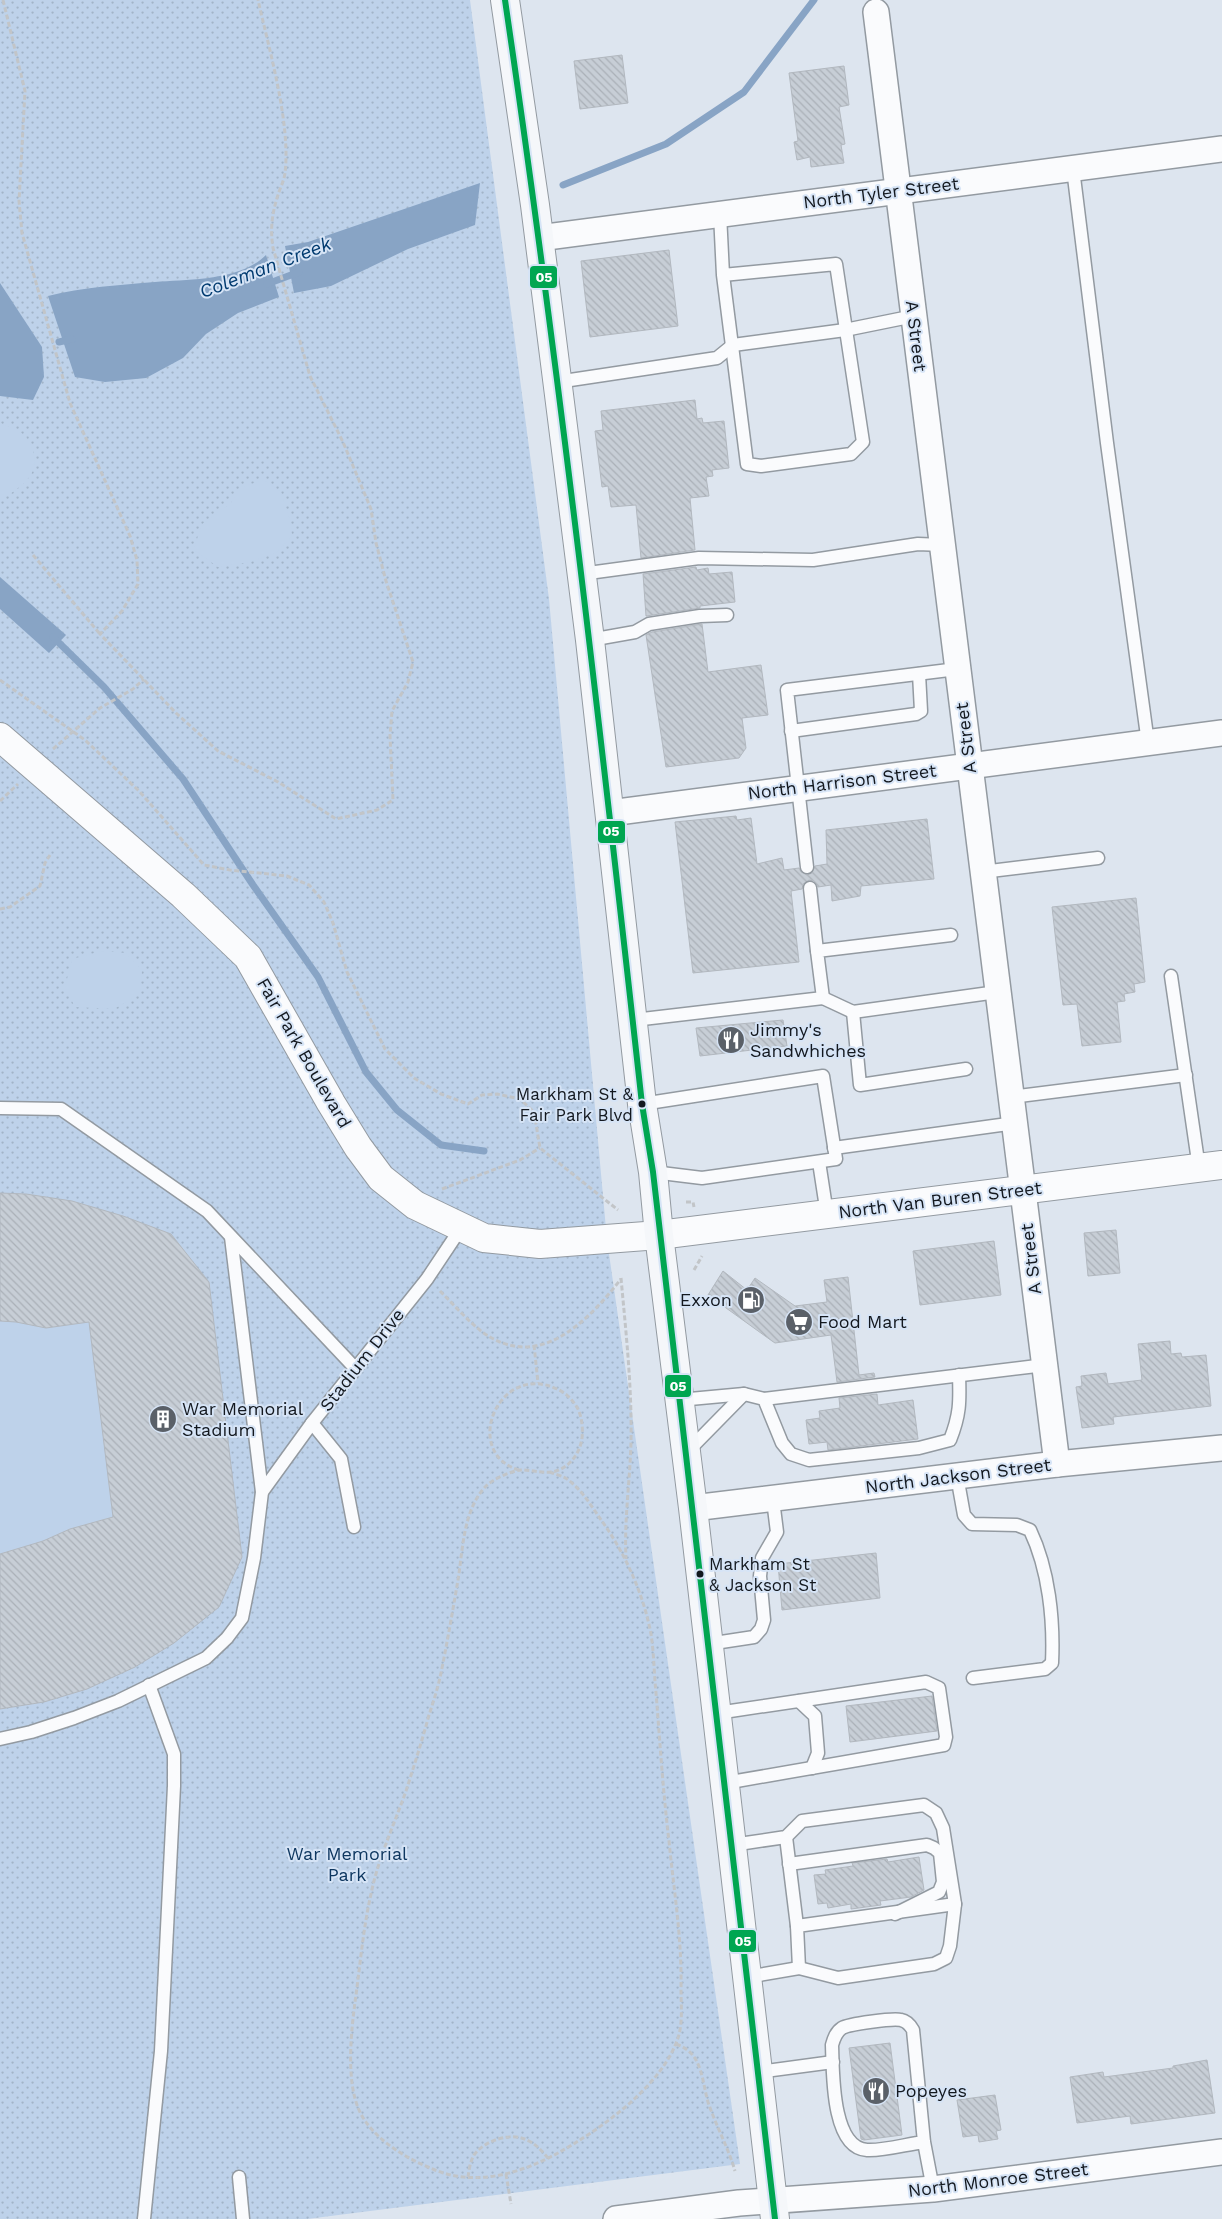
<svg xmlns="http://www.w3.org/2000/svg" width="1222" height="2219" font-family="'Work Sans',sans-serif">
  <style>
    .park { fill: url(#park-dots) }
    .pitch { fill: #bed2ea }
    .water { fill: #88a4c5 }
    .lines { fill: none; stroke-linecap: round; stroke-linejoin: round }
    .stream { stroke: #88a4c5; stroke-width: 7 }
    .building { fill: url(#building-back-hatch); stroke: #b2b8bf }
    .service-casing { stroke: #939aa1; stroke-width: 15 }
    .minor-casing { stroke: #939aa1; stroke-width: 28 }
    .tertiary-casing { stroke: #939aa1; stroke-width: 30 }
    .secondary-casing { stroke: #939aa1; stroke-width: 30 }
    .path { stroke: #c2c5c8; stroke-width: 3; stroke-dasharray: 5 2.5; stroke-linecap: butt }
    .service { stroke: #fafbfd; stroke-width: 12 }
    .minor { stroke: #fafbfd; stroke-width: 25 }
    .tertiary { stroke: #fafbfd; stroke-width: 28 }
    .secondary { stroke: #f5f7fa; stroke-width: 28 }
    .bus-1-casing { stroke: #d6e4f6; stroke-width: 10 }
    .bus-1 { stroke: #00a651; stroke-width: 6 }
    .bus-dot { fill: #13181f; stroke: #d6e4f6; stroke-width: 2 }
    .labels { text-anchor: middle; stroke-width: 4; stroke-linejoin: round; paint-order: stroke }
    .bus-label { font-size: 17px; fill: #13181f; stroke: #d6e4f6; text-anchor: end }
    .street-label { font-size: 18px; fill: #13181f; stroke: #d6e4f6 }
    .poi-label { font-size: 18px; fill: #13181f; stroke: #d6e4f6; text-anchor: start }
    .park-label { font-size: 18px; fill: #0e3760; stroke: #d6e4f6 }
    .water-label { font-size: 19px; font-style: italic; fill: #003a6f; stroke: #d6e4f6 }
    .line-badge { stroke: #d6e4f6; stroke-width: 2 }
    .badge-label { font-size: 14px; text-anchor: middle; font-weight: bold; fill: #fff }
  </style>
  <defs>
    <pattern id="park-dots" width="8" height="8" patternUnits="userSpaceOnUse" patternTransform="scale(1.25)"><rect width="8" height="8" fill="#bed2ea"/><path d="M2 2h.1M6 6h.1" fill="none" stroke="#a2b4c8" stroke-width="1.8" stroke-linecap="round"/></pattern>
    <pattern id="building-back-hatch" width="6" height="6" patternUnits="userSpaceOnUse" patternTransform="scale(1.25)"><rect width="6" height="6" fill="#c7ced6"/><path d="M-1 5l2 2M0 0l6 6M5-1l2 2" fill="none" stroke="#aab0b7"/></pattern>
  </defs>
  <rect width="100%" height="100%" fill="#dde5ef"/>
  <polygon class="park" points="0,0 470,0 549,599 607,1240 740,2164 307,2219 0,2219"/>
  <g class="pitch">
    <path d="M0 423C8 426 18 430 24 435 28 438 30 444 32 448 42 472 23 486 5 497L0 496Z"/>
    <polygon points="264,480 281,492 290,520 292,536 276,553 250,562 218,567 194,550 201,525 230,504 242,487"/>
    <polygon points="102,951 126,953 142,970 140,994 114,1009 75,1007 65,987 72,959"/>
    <polygon points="0,1193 26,1194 72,1201 171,1234 209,1282 242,1557 219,1607 174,1643 135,1667 87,1689 44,1702 0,1709"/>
  </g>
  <g class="water">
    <polygon points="480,183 475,225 408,249 331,286 294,293 285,246 308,242"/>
    <path d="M266 255 279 297 238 313 206 334 183 358 146 378 105 382 75 377 48 296C82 287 121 285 155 282 189 279 240 281 266 255Z"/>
    <polygon points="0,283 42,347 44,377 33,400 0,396"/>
    <polygon points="0,577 66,635 49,653 0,609"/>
  </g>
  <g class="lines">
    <g class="stream">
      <polyline points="563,185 666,144 744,92 814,0"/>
      <polyline points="267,284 299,272"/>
      <polyline points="59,342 72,339"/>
      <polyline points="53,637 104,687 183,779 253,885 318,977 366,1072 397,1110 441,1145 484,1151"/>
    </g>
  </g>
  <g class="building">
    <polygon points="622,55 628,103 580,109 574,61"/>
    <polygon points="844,66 849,105 839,107 845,144 841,145 844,163 811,167 810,157 797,160 794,142 798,141 789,73"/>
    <polygon points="669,250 678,326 590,337 581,261"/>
    <polygon points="695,400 697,419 702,418 703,423 724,421 729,468 712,470 713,476 706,477 709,496 690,498 695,550 641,558 636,505 611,507 608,486 602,487 595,431 603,430 601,411"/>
    <polygon points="696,567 697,570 708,568 709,574 732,572 735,602 700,606 700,608 646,616 643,574"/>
    <polygon points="702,624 708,672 761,665 768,715 742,718 746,748 739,758 666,767 646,635 652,632"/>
    <polygon points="736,816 737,820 751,818 757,864 782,858 784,870 799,868 801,872 807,875 812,873 815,866 827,864 826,830 927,819 934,879 861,886 860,896 832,901 831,885 818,887 814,881 809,880 803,884 802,889 791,891 799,962 693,973 675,822"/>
    <polygon points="1136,898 1145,982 1134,984 1135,992 1124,994 1125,1001 1117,1002 1121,1042 1082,1046 1077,1004 1063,1005 1052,907"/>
    <polygon points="783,1020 787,1046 700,1056 696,1028"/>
    <polygon points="0,1193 26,1194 72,1201 123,1216 171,1234 209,1282 242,1557 219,1607 174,1643 135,1667 87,1689 44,1702 0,1709 0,1554 43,1541 70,1529 113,1517 89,1322 46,1328 16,1322 0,1321"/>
    <polygon points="1116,1230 1120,1273 1088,1276 1084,1233"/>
    <polygon points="994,1241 1001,1295 920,1305 913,1251"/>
    <polygon points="723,1271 747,1290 755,1278 795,1306 827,1302 824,1280 848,1277 859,1375 874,1373 875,1377 837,1382 831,1335 775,1343 772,1341 708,1295"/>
    <polygon points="1170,1341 1171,1354 1181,1353 1182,1357 1206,1355 1211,1406 1113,1417 1114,1424 1082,1428 1076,1387 1082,1386 1081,1376 1106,1373 1108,1384 1142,1380 1138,1344"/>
    <polygon points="877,1394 878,1405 913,1400 918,1439 828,1450 827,1442 809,1444 806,1420 820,1418 819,1411 840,1408 839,1398"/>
    <polygon points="876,1553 880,1598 782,1610 778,1564"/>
    <polygon points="932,1696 937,1731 850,1742 846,1706"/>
    <polygon points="919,1857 924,1890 911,1897 880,1901 881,1905 851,1909 851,1904 828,1908 827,1903 818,1904 814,1875 826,1874 825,1870 853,1866 852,1863 887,1859 888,1862"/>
    <polygon points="890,2043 902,2135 864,2140 861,2139 849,2048"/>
    <polygon points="1207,2060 1215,2113 1131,2124 1130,2116 1077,2123 1070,2077 1103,2072 1104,2077 1173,2068 1173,2066"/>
    <polygon points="995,2095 1001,2130 996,2131 998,2139 979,2142 978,2135 963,2137 957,2100"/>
  </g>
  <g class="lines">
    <g class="service-casing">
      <g id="service">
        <polyline points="1073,169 1107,443 1148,743"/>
        <polyline points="720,214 723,275 747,464 761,466 851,454 863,442 836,264 723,275"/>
        <polyline points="557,382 717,358 733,345 845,330 914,316"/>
        <polyline points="581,574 699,558 813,560 918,544 942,545"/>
        <polyline points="590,640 635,632 649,624 700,616 727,615"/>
        <polyline points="791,731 916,714 921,711 919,674"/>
        <polyline points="807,867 787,690 957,669"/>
        <polyline points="982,872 1098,858"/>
        <polyline points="810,888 817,951"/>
        <polyline points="1171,976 1199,1168"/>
        <polyline points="823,998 853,1012 997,992"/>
        <polyline points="853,1012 860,1085 966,1069"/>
        <polyline points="634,1020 823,998 817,951 951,935"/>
        <polyline points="1011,1097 1186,1075"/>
        <polyline points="642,1104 823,1076 836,1159 702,1178 653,1172"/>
        <polyline points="0,1108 61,1109 207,1211 355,1368"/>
        <polyline points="834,1148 1015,1123"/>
        <polyline points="819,1162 827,1214"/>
        <polyline points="231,1237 262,1492"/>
        <polyline points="764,1399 1045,1365"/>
        <path d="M679 1400 744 1394 764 1399 782 1443 791 1454 809 1460 919 1448 950 1440C960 1415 960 1402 959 1375"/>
        <polyline points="686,1453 744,1394"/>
        <path d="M957 1476 964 1515 972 1524 1017 1525 1030 1530C1049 1570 1054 1620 1052 1663L1045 1669 973 1678"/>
        <polyline points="354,1527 341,1459 312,1423 427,1279 461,1228"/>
        <polyline points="708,1644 754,1637 761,1629 764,1620 760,1576 762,1558 777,1532 773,1500"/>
        <polyline points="799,1701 815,1716 818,1753 812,1768"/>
        <polyline points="717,1713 926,1682 939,1688 946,1737 944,1745 725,1783"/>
        <polyline points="0,1739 31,1732 74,1718 118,1701 206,1658 227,1638 242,1618 254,1558 262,1492 312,1423"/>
        <polyline points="786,1837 797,1926"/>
        <polyline points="732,1845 786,1837 802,1821 924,1805 936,1813 943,1828 955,1904 950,1946 946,1958 934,1964 838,1978 799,1968 747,1977"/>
        <polyline points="789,1864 927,1845 934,1848 940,1853 943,1882 939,1892 895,1914"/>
        <polyline points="799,1968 797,1926 955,1904"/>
        <polyline points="758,2072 833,2062"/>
        <path d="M924 2142C907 2144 884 2151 867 2150 831 2148 833 2070 832 2045 834 2038 836 2032 842 2028 849 2024 893 2018 901 2020 907 2021 910 2025 913 2030L924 2142 933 2189"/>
        <polyline points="239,2177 243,2219"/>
        <polyline points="144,2219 161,2051 174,1786 174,1754 149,1685"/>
      </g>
    </g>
    <g class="minor-casing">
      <g id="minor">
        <polyline points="876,12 1057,1464"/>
        <polyline points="539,238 1222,149"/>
        <polyline points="610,813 1222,733"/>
        <polyline points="693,1508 1057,1464 1222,1448"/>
        <polyline points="616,2219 739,2203 933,2189 1222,2152"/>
      </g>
    </g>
    <g class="tertiary-casing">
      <polyline id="tertiary" points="0,737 183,895 248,957 331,1103 358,1147 381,1178 415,1205 484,1238 540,1244 659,1235 1222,1165"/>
    </g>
    <g class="secondary-casing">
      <polyline id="secondary" points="505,0 535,205 590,640 642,1104 653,1172 659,1235 693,1508 775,2219"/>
    </g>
    <g class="path">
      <path d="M3 0 25 91 19 201 22 233 70 403 130 536 137 560 138 584 122 611 100 634 176 713 218 751 278 782 336 819 377 810 393 800 390 736 392 711 408 682 413 662 386 581 376 543 371 509 343 442 310 376 273 248C270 229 272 213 278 195 280 188 284 181 285 173 291 124 269 49 258 0"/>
      <polyline points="33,555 100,634"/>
      <polyline points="0,680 85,740 139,791 204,865 230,870 287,876 309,885 324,902 333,923 347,972 385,1049 414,1078 441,1094 468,1104 482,1095 497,1094 520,1099 534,1112 540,1148 618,1210"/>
      <polyline points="53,749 100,708 133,689 144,679"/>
      <polyline points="0,801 18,784"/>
      <polyline points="0,909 10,907 40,886 45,863 50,855"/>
      <polyline points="442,1189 520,1160 540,1148"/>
      <polyline points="686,1202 693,1202 694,1207"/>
      <polyline points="694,1270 702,1256"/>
      <path d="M621 1278C626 1333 632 1387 631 1442 630 1481 624 1520 626 1559"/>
      <path d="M440 1291C453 1304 466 1319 481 1331 538 1374 588 1321 621 1279"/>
      <polyline points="534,1345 538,1383"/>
      <path d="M519 1470C461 1453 498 1361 557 1389 566 1393 573 1400 578 1409 582 1418 583 1428 582 1438 580 1454 568 1470 551 1472 541 1473 531 1470 521 1470 511 1471 493 1479 486 1486 463 1510 463 1549 458 1580 453 1609 448 1638 442 1668 439 1684 434 1700 429 1715 422 1741 414 1766 406 1791 394 1825 378 1859 371 1894 363 1929 360 1967 355 2002 351 2033 346 2081 359 2110 372 2139 407 2159 435 2170 477 2187 521 2173 558 2153 601 2129 662 2086 678 2038 683 2023 681 2005 681 1989 682 1938 674 1892 669 1841 663 1792 660 1742 656 1693 654 1674 654 1653 651 1634 643 1592 624 1551 599 1517 591 1505 580 1488 567 1479 565 1477 552 1473 549 1472"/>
      <path d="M676 2044C684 2047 692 2052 696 2060 703 2073 704 2088 708 2102 716 2126 728 2147 735 2171"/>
      <polyline points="506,2174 511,2204"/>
      <path d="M468 2177C469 2170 470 2162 474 2155 485 2140 511 2132 527 2140 536 2144 542 2151 548 2158"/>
    </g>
    <use href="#service" class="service"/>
    <use href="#minor" class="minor"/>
    <use href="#tertiary" class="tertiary"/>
    <use href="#secondary" class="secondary"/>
    <g class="bus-1-casing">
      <path id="bus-1" d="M505 0C559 367 601 735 642 1104L653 1172 775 2219"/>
    </g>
    <use href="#bus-1" class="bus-1"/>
  </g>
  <defs>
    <g id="restaurant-disc" transform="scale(1.4375)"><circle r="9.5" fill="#5a6068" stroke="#d6e4f6"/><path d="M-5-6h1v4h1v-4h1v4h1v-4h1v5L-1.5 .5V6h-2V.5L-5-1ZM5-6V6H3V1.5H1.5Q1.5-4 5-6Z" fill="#fff"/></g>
    <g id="fuel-disc" transform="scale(1.4375)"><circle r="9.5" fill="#5a6068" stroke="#d6e4f6"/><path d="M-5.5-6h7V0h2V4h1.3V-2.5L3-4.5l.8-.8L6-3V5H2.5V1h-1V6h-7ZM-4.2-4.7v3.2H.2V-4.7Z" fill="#fff"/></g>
    <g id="supermarket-disc" transform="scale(1.4375)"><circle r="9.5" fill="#5a6068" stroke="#d6e4f6"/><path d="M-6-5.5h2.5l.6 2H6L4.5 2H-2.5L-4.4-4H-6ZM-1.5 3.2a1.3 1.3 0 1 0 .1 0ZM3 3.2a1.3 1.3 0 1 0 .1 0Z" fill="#fff"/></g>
    <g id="building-disc" transform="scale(1.4375)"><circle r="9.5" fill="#5a6068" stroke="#d6e4f6"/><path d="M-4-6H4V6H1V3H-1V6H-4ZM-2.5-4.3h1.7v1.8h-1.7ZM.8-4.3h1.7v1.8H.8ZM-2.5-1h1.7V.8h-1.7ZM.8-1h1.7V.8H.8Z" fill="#fff"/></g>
  </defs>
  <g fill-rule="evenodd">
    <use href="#restaurant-disc" x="731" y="1040"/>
    <use href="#fuel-disc" x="751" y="1300"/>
    <use href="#supermarket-disc" x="799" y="1322"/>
    <use href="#building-disc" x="163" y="1419"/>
    <use href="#restaurant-disc" x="876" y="2091"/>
  </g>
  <g class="bus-dot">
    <circle cx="642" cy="1104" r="4.5"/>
    <circle cx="700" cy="1574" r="4.5"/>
  </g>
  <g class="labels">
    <g class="bus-label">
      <text x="633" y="1100">Markham St &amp;<tspan x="633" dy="21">Fair Park Blvd</tspan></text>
      <text x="709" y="1570" text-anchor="start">Markham St<tspan x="709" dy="21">&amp; Jackson St</tspan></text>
    </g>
    <g class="street-label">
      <text transform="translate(881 193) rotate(-7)" y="6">North Tyler Street</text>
      <text transform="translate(916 336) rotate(83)" y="6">A Street</text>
      <text transform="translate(966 738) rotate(-97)" y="6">A Street</text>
      <text transform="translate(842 782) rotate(-7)" y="6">North Harrison Street</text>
      <text transform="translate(304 1053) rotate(60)" y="6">Fair Park Boulevard</text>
      <text transform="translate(940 1200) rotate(-7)" y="6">North Van Buren Street</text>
      <text transform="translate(1031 1259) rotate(-97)" y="6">A Street</text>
      <text transform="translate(362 1360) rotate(-52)" y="6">Stadium Drive</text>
      <text transform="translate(958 1476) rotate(-7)" y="6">North Jackson Street</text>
      <text transform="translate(998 2180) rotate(-7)" y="6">North Monroe Street</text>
    </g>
    <g class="poi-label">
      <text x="750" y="1036">Jimmy's<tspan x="750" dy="21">Sandwhiches</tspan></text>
      <text x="732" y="1306" text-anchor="end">Exxon</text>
      <text x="818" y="1328">Food Mart</text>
      <text x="182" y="1415">War Memorial<tspan x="182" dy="21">Stadium</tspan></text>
      <text x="895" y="2097">Popeyes</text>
    </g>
    <g class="park-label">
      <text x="347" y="1860">War Memorial<tspan x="347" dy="21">Park</tspan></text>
    </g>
    <g class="water-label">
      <text transform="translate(265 267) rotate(-21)" y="7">Coleman Creek</text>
    </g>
  </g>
  <g class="line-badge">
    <rect x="529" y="265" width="29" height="24" rx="5" fill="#00a651"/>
    <rect x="597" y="820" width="29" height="24" rx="5" fill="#00a651"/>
    <rect x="664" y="1374" width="28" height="24" rx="5" fill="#00a651"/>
    <rect x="728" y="1929" width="29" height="24" rx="5" fill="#00a651"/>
  </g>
  <g class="badge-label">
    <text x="544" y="282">05</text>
    <text x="611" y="836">05</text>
    <text x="678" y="1391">05</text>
    <text x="743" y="1946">05</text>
  </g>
</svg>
